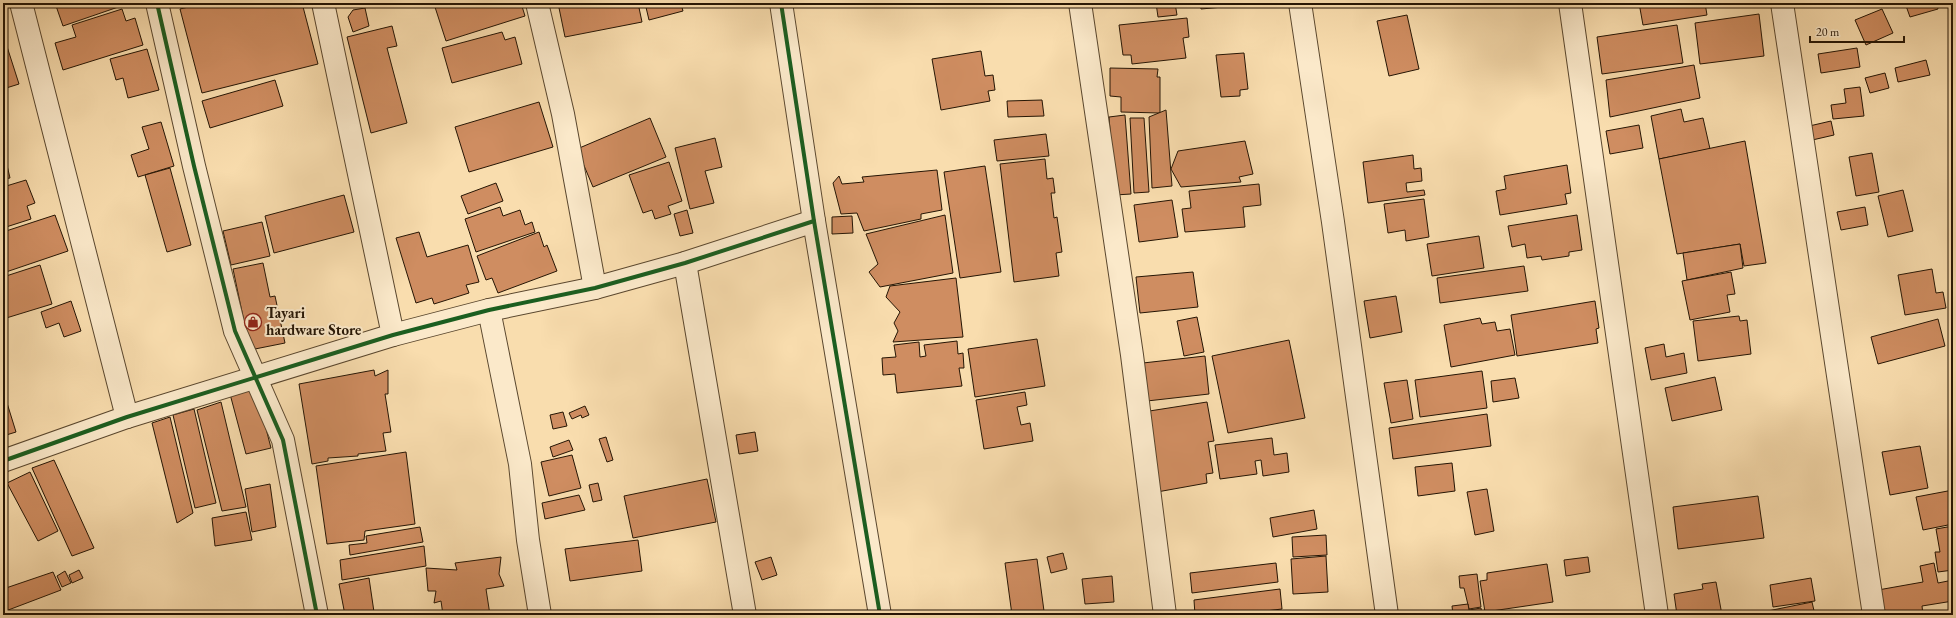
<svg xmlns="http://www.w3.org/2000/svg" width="1956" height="618" font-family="'EB Garamond',serif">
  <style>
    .building { fill: #cf8d61; stroke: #251504 }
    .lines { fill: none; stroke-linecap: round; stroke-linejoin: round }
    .minor-casing { stroke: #5a472e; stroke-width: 24 }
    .minor { stroke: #fbe9ca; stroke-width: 22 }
    .cycleway-casing { stroke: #fbe9ca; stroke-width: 6 }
    .cycleway { stroke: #1b5e20; stroke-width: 4 }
    .labels { text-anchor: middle; stroke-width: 4; stroke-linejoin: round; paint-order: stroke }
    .poi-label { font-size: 15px; font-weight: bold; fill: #251504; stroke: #fbe9ca; text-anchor: start }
  </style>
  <rect width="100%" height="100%" fill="#f9ddae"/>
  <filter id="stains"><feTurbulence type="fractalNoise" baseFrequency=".005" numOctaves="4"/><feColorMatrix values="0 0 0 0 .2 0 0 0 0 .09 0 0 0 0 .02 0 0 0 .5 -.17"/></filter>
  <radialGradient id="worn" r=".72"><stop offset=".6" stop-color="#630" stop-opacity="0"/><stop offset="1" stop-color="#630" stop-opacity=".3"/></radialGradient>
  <g class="building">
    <polygon points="55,3 126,3 127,4 63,26"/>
    <polygon points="205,3 302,3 318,64 202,93 180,9"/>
    <polygon points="437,3 521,3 525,16 446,41 434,4"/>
    <polygon points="558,3 638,3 642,22 565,37"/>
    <polygon points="645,3 686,3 681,4 683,11 649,20"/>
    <polygon points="1156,3 1175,3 1177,15 1158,17"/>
    <polygon points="1200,3 1223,3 1223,7 1201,9"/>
    <polygon points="1639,3 1705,3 1707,15 1643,25"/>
    <polygon points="1905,3 1937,3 1938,9 1910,17"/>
    <polygon points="365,8 369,26 353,32 348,17 353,10"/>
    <polygon points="122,9 126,21 135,18 143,45 63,70 55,43 76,37 72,25"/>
    <polygon points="1882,9 1893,33 1866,45 1855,20"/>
    <polygon points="1759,14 1764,56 1700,64 1695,23"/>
    <polygon points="1407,15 1419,69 1389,76 1377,21"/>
    <polygon points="1187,18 1189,37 1183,38 1186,58 1132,64 1131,55 1123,55 1119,25"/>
    <polygon points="1677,25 1683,63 1602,74 1597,37"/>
    <polygon points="392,26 397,46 387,48 407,123 371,133 347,37"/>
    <polygon points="502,32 505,40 515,37 522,64 452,83 442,48"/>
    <polygon points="3,34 19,84 3,89"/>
    <polygon points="1857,48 1860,67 1821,73 1818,54"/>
    <polygon points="147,49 159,90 128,98 123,78 116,80 110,59"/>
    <polygon points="981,51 985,76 993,75 995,90 988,91 990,101 941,110 932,59"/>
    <polygon points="1244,53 1248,89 1240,90 1240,96 1221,97 1216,55"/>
    <polygon points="1926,60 1930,75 1898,82 1895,68"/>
    <polygon points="1694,65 1700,98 1610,117 1606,80"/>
    <polygon points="1110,68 1158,69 1157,77 1160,77 1160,113 1121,112 1121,97 1110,96"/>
    <polygon points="1885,73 1889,88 1870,93 1865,78"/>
    <polygon points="275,80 283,106 210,128 202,101"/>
    <polygon points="1860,87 1864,116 1833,119 1831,105 1846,103 1844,89"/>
    <polygon points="1042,100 1044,116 1008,117 1007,101"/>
    <polygon points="539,102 553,147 469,172 455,127"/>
    <polygon points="1681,109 1684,122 1703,118 1710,149 1659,159 1651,116"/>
    <polygon points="1166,110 1172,186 1152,188 1149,117"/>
    <polygon points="1125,115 1131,194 1115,195 1109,117"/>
    <polygon points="650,118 666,157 593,187 577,149"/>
    <polygon points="1130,118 1144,118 1149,192 1134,193"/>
    <polygon points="1831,121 1834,135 1808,141 1805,127"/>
    <polygon points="161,122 174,166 138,177 131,155 149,149 142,127"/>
    <polygon points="1639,125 1643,148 1610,154 1606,131"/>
    <polygon points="1046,134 1049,156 997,161 994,140"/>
    <polygon points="715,138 722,167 705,171 714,203 690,209 675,148"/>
    <polygon points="1245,141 1253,174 1239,177 1241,182 1181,187 1171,169 1178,151"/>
    <polygon points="1745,141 1766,263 1744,266 1740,244 1677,254 1659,159"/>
    <polygon points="3,148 10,178 3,179"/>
    <polygon points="1872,153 1879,192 1856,196 1849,157"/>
    <polygon points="1413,155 1414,169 1421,168 1422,181 1406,183 1407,192 1424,190 1425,195 1368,203 1363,162"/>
    <polygon points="1045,159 1047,179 1053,178 1055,193 1051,193 1054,218 1057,217 1062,252 1056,253 1059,276 1014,282 1000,164"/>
    <polygon points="669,162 682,201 668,206 671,214 655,219 652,210 643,213 629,175"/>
    <polygon points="1567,165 1571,193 1565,194 1567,204 1500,215 1496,191 1506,189 1504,176"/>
    <polygon points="985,166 1001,272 960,278 944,172"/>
    <polygon points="170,168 191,245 167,252 145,175"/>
    <polygon points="937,170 942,210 921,214 921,219 864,231 857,213 841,214 833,183 839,176 842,184 864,182 862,177"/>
    <polygon points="26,180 35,203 27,206 31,219 3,228 3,187"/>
    <polygon points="496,183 503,201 468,214 461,196"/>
    <polygon points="1259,184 1261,205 1243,207 1245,227 1185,232 1182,209 1191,208 1189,191"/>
    <polygon points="1903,190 1913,231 1888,237 1878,196"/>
    <polygon points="344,195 354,232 274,253 265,216"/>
    <polygon points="1424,199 1429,237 1406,241 1405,230 1388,233 1384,204"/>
    <polygon points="1172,200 1178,237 1139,242 1134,205"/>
    <polygon points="500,207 503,216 520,210 525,225 532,222 535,232 476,252 465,219"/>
    <polygon points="1865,207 1868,225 1841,230 1837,212"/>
    <polygon points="687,210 693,233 680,236 674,214"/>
    <polygon points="55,215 68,251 3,273 3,232"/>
    <polygon points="945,215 953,273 880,287 869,272 878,264 866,234"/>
    <polygon points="1577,215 1582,250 1569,252 1569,256 1542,260 1541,256 1527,258 1525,244 1512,247 1508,226"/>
    <polygon points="852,216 853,233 832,234 832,217"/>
    <polygon points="262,222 270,256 231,265 223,231"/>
    <polygon points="419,232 427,257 468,245 479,282 466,285 469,293 434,304 432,298 416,303 396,238"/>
    <polygon points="539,232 544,247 547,245 557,271 498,293 492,278 486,280 477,256"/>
    <polygon points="1479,236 1484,268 1432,276 1427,244"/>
    <polygon points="1740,244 1743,268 1687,280 1683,253"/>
    <polygon points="263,263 270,297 275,296 285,343 250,350 233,269"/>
    <polygon points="40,265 52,304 3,319 3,277"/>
    <polygon points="1524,266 1528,291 1440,303 1437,278"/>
    <polygon points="1932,269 1936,293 1943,292 1946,308 1905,315 1898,275"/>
    <polygon points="1193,272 1198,307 1140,313 1136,277"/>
    <polygon points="1731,272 1735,294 1727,295 1730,312 1690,320 1682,281"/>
    <polygon points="956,278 963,337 893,342 898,331 894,323 900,312 886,297 890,286"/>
    <polygon points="1396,296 1402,332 1370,338 1364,301"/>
    <polygon points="71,301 81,331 64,337 59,323 46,328 41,312"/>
    <polygon points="1595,301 1599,328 1596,329 1598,343 1517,356 1511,315"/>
    <polygon points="1739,316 1740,321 1747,320 1751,354 1698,361 1693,321"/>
    <polygon points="1197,317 1204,352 1184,356 1177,321"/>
    <polygon points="1480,318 1482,324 1495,322 1497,331 1510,329 1515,355 1451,367 1444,325"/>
    <polygon points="1938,319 1945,346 1878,364 1871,337"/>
    <polygon points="1037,339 1045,386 975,397 968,349"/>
    <polygon points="1289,340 1305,418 1228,433 1212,356"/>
    <polygon points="957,341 958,354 963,353 964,368 959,368 962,386 897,393 895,374 883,375 882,358 896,357 894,345 919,342 920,357 926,356 924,345"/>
    <polygon points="1664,344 1666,357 1684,353 1687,373 1651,380 1645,348"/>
    <polygon points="1205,356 1209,394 1147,401 1143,363"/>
    <polygon points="374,370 375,376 388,370 388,394 385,394 391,432 383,433 386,451 358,454 358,456 328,458 328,461 312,464 299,384"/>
    <polygon points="1482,371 1487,408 1420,417 1415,380"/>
    <polygon points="1715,377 1722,410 1672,421 1665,388"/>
    <polygon points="1515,378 1519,398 1493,402 1491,381"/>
    <polygon points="1407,380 1413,419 1391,423 1384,383"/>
    <polygon points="255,386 271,448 246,454 230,394"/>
    <polygon points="3,390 16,432 3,436"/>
    <polygon points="1025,392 1027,405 1017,407 1021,425 1030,423 1033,441 984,449 976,400"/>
    <polygon points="221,402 246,507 222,511 197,410"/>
    <polygon points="1207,402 1214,441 1208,442 1213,473 1206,474 1207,483 1157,492 1143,412"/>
    <polygon points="585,406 589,415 582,418 581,415 572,419 569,413"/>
    <polygon points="194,409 216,503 195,508 173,415"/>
    <polygon points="563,412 567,426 553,429 550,415"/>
    <polygon points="1487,414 1491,446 1393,459 1389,428"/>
    <polygon points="170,417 193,513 177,523 152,423"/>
    <polygon points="755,432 758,451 739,454 736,435"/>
    <polygon points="606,437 613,460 607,462 599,439"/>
    <polygon points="1272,438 1274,455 1287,453 1289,472 1263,476 1261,460 1255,461 1257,474 1220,479 1215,445"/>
    <polygon points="569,440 573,450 553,457 550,447"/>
    <polygon points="1920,446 1928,488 1890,495 1882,452"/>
    <polygon points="406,452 415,524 365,531 364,540 327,544 316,466"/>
    <polygon points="572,455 581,488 549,496 541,462"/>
    <polygon points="54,460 94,548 72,556 32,468"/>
    <polygon points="1452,463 1455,491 1418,496 1415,467"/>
    <polygon points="30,472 58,531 38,541 7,483"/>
    <polygon points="707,479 716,522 633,538 624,496"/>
    <polygon points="598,483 602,500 593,502 589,485"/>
    <polygon points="270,484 276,527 252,532 245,489"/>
    <polygon points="1487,489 1494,531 1475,535 1467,492"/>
    <polygon points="1953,490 1953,524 1923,530 1916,497"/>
    <polygon points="579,495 585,510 545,519 542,503"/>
    <polygon points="1758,496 1764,538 1678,549 1673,507"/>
    <polygon points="1314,510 1317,529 1273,537 1270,518"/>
    <polygon points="246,512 252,540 215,546 212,518"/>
    <polygon points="1953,526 1953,570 1938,572 1935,552 1940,552 1936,529"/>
    <polygon points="420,527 423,542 350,555 349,545 367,543 366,536"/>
    <polygon points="1326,535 1327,555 1293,557 1292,537"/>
    <polygon points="638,540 642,571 570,581 565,549"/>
    <polygon points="424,546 426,566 342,580 340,560"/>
    <polygon points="1063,553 1067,569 1051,573 1047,557"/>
    <polygon points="1326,556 1328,592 1293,594 1291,559"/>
    <polygon points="501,557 499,574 504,586 486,589 490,615 443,615 441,601 434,603 436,591 428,591 426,568 457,570 455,563"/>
    <polygon points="771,557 777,575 762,580 755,562"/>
    <polygon points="1588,557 1590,572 1566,576 1564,560"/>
    <polygon points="1037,559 1044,611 1012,615 1005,563"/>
    <polygon points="1276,563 1278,582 1192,593 1190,573"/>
    <polygon points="1934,563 1938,583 1953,580 1953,601 1922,606 1923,615 1876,615 1878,590 1923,582 1920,566"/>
    <polygon points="1547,564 1553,602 1485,612 1480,581 1487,580 1487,573"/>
    <polygon points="79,570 83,578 72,583 69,575"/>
    <polygon points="65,571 71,583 62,587 57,576"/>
    <polygon points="53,572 61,590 3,612 3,589"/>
    <polygon points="1477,574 1481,607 1469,609 1464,588 1460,588 1459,576"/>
    <polygon points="1112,576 1114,602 1085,604 1082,579"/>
    <polygon points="369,578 374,612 361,615 345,615 339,584"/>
    <polygon points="1811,578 1815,601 1773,607 1770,585"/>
    <polygon points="1716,582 1722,615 1677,615 1674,594 1703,589 1702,584"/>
    <polygon points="1280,589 1282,609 1232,615 1195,615 1194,600"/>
    <polygon points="1812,602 1815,615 1748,615"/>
    <polygon points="1468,604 1469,610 1481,608 1482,615 1486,615 1453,615 1452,606"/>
  </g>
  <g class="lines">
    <g class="minor-casing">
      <g id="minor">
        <polyline points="21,3 127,417"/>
        <polyline points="157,3 194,166 235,331 283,440 317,615"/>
        <polyline points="323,3 393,335"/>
        <polyline points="537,3 563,114 595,288"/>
        <polyline points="781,3 814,221 880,615"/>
        <polyline points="1080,3 1132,355 1165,615"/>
        <polyline points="1300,3 1333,222 1387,615"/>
        <polyline points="1570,3 1657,615"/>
        <polyline points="1782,3 1874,615"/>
        <polyline points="685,263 745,615"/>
        <polyline points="489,310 520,464 528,540 540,615"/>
        <polyline points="3,461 127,417 393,335 489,310 595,288 685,263 814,221"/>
      </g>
    </g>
    <use href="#minor" class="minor"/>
    <g class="cycleway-casing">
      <g id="cycleway">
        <polyline points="157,3 194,166 235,331 283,440 317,615"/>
        <polyline points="781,3 814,221 880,615"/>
        <polyline points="3,461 127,417 393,335 489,310 595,288 685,263 814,221"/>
      </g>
    </g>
    <use href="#cycleway" class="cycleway"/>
  </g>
  <defs>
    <g id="shop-ring" transform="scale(0.9)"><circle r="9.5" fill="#fbe9ca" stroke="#8f2418" stroke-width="1.5"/><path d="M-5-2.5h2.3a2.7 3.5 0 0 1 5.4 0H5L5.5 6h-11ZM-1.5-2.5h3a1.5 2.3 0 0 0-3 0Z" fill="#8f2418"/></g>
  </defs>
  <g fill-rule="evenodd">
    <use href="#shop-ring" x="253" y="322"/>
  </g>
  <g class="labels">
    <g class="poi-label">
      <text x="266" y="318">Tayari<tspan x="266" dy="17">hardware Store</tspan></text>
    </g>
  </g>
  <rect width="1956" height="618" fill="none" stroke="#f9ddae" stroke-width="16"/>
  <rect x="4" y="4" width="1948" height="610" fill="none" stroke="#251504" stroke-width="2"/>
  <rect x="8" y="8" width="1940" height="602" fill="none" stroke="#251504"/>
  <path d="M1810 36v6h94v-6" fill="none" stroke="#251504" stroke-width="2"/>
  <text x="1816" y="36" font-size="12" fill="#251504" stroke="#fbe9ca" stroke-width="3" paint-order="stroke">20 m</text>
  <rect width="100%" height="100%" filter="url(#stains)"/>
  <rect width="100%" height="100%" fill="url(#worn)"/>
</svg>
